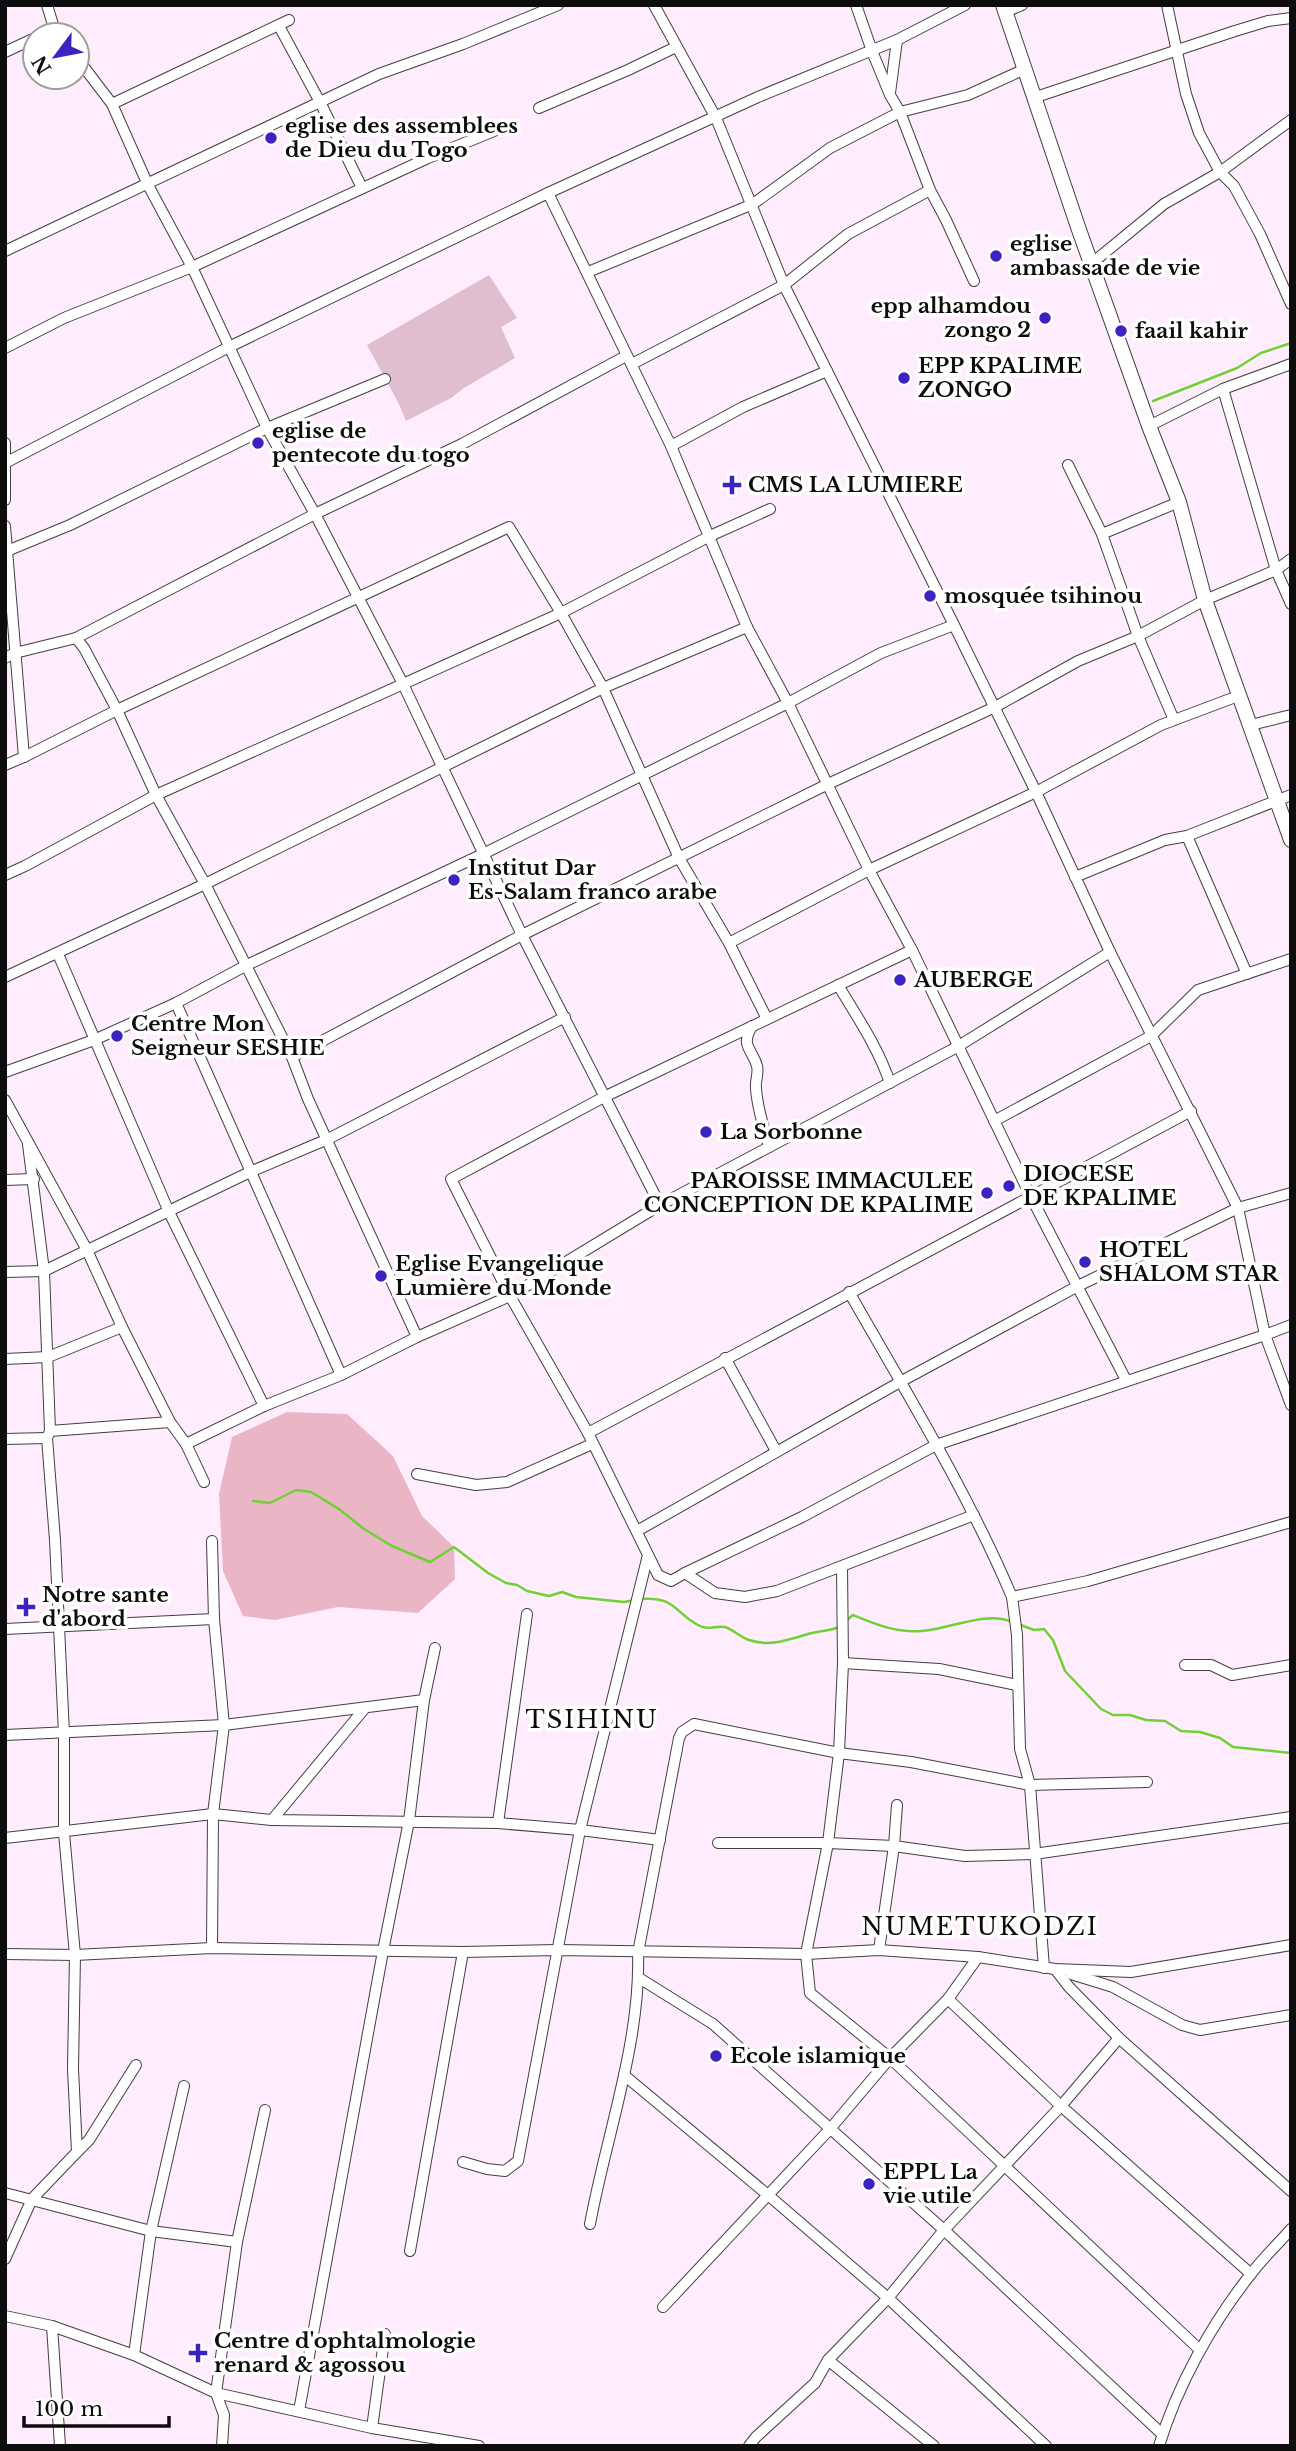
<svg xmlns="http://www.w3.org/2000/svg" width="1296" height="2451" font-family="'Libre Baskerville',serif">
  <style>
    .green { fill: #eab6c5 }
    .cemetery { fill: #e1bece }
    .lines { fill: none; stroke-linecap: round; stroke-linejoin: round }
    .stream { stroke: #70d136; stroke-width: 2.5 }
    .minor-casing { stroke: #404040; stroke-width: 12 }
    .tertiary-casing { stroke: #404040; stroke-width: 16 }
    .minor { stroke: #fff; stroke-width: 10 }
    .tertiary { stroke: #fff; stroke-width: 14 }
    .poi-dot { fill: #3e22c1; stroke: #fff; stroke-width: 2.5 }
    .labels { text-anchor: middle; stroke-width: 7; stroke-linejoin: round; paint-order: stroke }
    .poi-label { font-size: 21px; font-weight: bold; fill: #0d0d0d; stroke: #fff; text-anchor: start }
    .quarter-label { font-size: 24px; letter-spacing: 2px; fill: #0d0d0d; stroke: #fff }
  </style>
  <rect width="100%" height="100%" fill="#ffedfe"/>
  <polygon class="green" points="287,1412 347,1414 393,1456 422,1516 454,1547 455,1579 418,1613 338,1607 275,1620 243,1616 223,1571 219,1494 232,1437"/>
  <polygon class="cemetery" points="489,275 517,318 501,327 515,358 464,388 451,398 406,421 399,404 367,345"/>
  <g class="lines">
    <g class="stream">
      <polyline points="1153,401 1237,368 1261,353 1291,343"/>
      <polyline points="253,1501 270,1503 296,1490 311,1492 339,1509 364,1529 392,1546 430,1562 454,1547 488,1573 506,1583 517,1585 527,1591 549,1596 562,1592 576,1597 624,1602 635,1600"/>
      <path d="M641 1599C675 1596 675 1613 698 1625 708 1631 716 1625 725 1627 734 1630 740 1637 749 1640 770 1647 788 1640 808 1634 818 1631 830 1631 839 1627"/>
      <path d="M847 1620 853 1615C875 1624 896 1633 921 1631 947 1630 987 1610 1012 1622"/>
      <polyline points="1018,1624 1034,1630 1044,1629 1053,1640 1065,1671 1101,1709 1113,1715 1130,1715 1146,1720 1165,1721 1181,1731 1200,1732 1220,1738 1233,1747 1291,1753"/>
    </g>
    <g class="minor-casing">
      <g id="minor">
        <polyline points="47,5 54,28 59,35"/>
        <polyline points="654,5 716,118 784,285 954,625 1036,792 1110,952 1238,1208 1265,1335 1291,1405"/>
        <polyline points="856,5 872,51 890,95 900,112 930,190 946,220 974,281"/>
        <polyline points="1167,5 1186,94 1199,133 1220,172 1234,186 1260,234 1291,304"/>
        <polyline points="1005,12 1022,5"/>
        <polyline points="279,26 321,104 362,188"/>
        <polyline points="5,52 35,38"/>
        <polyline points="77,58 112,104 148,185 192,267 267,428 315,514 403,684 522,935 660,1205 510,1296 417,1337 341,1375 264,1406 186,1444"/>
        <polyline points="890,93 897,40"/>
        <polyline points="1033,98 1235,31 1268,21 1291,18"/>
        <polyline points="112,104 289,20"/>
        <polyline points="539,108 628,70 676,47"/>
        <polyline points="548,193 671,446 747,627 788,703 869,870 912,950 1031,1197 1126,1380"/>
        <polyline points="5,251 379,74 463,44 558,5"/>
        <polyline points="1091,264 1164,204 1220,172 1291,120"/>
        <polyline points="588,272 753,204 830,148 900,112 968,95 1025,69"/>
        <polyline points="5,348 64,318 192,267 428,158 506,126"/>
        <polyline points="632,364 784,285 848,234 930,190"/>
        <polyline points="1223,389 1276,570 1291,604"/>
        <polyline points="1149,426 1223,389 1291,364"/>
        <polyline points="5,443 5,500"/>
        <polyline points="671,446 743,407 827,371"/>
        <polyline points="5,463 229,347 548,193 758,97 897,40 965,5"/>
        <polyline points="1068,465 1102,534 1138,636 1174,720"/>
        <polyline points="5,526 24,757 5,765"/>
        <polyline points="1102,534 1179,502"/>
        <polyline points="7,551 70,525 267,428 385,379"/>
        <polyline points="76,638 315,514 462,444 626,356"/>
        <polyline points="5,658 15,653 76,638 84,648 117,710 156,795 205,884 292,1057 308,1099 417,1337"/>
        <polyline points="1251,725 1291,715"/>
        <polyline points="24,757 117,710 509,527 561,613 603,688 679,858 729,943 767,1019"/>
        <polyline points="1187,836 1247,974"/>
        <polyline points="5,875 25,866 156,795 561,613 710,536 770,509"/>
        <polyline points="1075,877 1165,840 1187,836 1291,795"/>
        <polyline points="729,943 869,870 1036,792 1161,725 1238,696"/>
        <polyline points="912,950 604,1097 451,1179 510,1296 588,1433 658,1575 671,1581 685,1573 715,1593 745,1597 777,1591 974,1515"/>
        <polyline points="58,954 169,1212 264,1406"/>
        <polyline points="5,977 205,884 603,688 747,627"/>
        <path d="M838 985C857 1017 878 1047 890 1083"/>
        <polyline points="176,1003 341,1375"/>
        <path d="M752 1026C740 1047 752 1048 757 1066 759 1073 755 1081 756 1088 757 1108 764 1128 769 1147"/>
        <polyline points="292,1057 522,935 828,784 995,707 1078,661 1138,636 1205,600 1276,570 1291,559"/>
        <polyline points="5,1072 94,1040 176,1003 247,965 483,854 788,703 881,653 954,625"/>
        <polyline points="5,1100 87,1250 122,1327 170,1422 186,1444 204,1482"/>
        <polyline points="994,1121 1151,1036 1198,990 1291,959"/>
        <polyline points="5,1180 34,1179"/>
        <polyline points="660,1205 957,1047 1110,952"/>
        <polyline points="5,1272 44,1271 250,1172 328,1139 565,1017"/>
        <path d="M849 1292C906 1392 967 1491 1012 1597L1088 1581 1291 1522"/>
        <polyline points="725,1358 776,1451"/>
        <polyline points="5,1359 48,1357 122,1327"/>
        <polyline points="50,1431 170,1422"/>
        <polyline points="588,1433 1191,1111"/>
        <polyline points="5,1439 47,1438"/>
        <polyline points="417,1474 476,1485 507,1482 592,1444"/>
        <polyline points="637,1531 900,1382 1078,1286 1238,1208 1291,1193"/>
        <polyline points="212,1541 214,1619 224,1725 213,1814 212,1948"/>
        <polyline points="842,1567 843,1663 839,1753 828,1843 806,1954 810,1993 890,2058 1200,2350"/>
        <polyline points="685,1573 802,1517 936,1445 1265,1335 1291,1325"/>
        <polyline points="1012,1597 1017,1635 1020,1749 1030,1785 1044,1968"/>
        <polyline points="5,1629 214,1619"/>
        <polyline points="843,1663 939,1669 1017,1685"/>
        <polyline points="1185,1665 1211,1665 1232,1675 1291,1665"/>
        <polyline points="424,1700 435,1648"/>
        <polyline points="5,1735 224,1725 424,1700 409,1821 383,1951 299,2411"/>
        <polyline points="272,1820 365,1708"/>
        <polyline points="498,1823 527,1614"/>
        <polyline points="5,1838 213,1814 272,1820 498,1823 580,1830 660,1840"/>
        <polyline points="718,1843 828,1843 894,1846 965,1856 1034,1854 1291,1817"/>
        <polyline points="879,1950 894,1846 897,1805"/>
        <polyline points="5,1954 75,1955 212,1948 463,1952 558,1950 806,1954 879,1950 978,1957 1055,1969 1131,1972 1291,1945"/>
        <polyline points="1055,1969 1069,1987 1119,2038 1291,2191"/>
        <polyline points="1071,1974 1113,1987 1182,2025 1200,2030 1291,2015"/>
        <polyline points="639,1978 713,2024 944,2230 1162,2434"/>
        <polyline points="948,1999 1061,2106 1251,2274"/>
        <polyline points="624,2075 768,2195 888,2298 1046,2446"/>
        <polyline points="77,2152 89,2140 136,2065"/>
        <polyline points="463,2162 487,2169 505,2171 518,2161 580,1830 648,1555"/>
        <polyline points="5,2193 151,2231 237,2242"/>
        <path d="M590 2224C606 2137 641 2041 638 1953L679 1738 682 1732 694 1724 839 1753 911 1762 1030 1785 1147 1782"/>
        <polyline points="410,2251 463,1952"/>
        <polyline points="5,2259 32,2199 77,2152 73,2069 75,1955 64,1833 64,1734 55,1540 47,1438 50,1431 44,1271 28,1144"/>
        <polyline points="663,2307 830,2129 890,2058 948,1999 978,1957"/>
        <polyline points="5,2316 52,2326 134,2355 216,2393 372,2428 479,2446"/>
        <polyline points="52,2326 60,2446"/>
        <polyline points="134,2355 151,2231 184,2086"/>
        <polyline points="828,2360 888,2298 944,2230 1061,2106 1119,2038"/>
        <polyline points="372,2428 385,2334"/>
        <polyline points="222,2446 224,2415 216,2393 237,2242 265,2110"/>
        <polyline points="749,2446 756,2437 815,2383 828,2360 934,2446"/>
        <path d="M1159 2446C1177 2386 1212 2323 1251 2274 1263 2258 1278 2244 1291 2229"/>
      </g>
    </g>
    <g class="tertiary-casing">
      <polyline id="tertiary" points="1003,5 1078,227 1149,426 1179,502 1205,600 1291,840"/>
    </g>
    <use href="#minor" class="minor"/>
    <use href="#tertiary" class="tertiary"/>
  </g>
  <g class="poi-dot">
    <circle cx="271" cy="138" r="7"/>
    <circle cx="996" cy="256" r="7"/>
    <circle cx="1045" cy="318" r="7"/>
    <circle cx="1121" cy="331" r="7"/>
    <circle cx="904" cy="378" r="7"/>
    <circle cx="258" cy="443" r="7"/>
    <path d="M728.5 474.5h7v7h7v7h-7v7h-7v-7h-7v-7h7z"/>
    <circle cx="930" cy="596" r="7"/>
    <circle cx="454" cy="880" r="7"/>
    <circle cx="900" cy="980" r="7"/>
    <circle cx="117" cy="1036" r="7"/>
    <circle cx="706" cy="1132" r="7"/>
    <circle cx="1009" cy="1186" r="7"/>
    <circle cx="987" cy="1193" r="7"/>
    <circle cx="1085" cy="1262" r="7"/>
    <circle cx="381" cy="1276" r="7"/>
    <path d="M22.5 1596.5h7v7h7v7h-7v7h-7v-7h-7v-7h7z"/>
    <circle cx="716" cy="2056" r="7"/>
    <circle cx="869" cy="2184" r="7"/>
    <path d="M194.5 2342.5h7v7h7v7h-7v7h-7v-7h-7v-7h7z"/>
  </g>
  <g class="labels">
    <g class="poi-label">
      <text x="285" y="133">eglise des assemblees<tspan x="285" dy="24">de Dieu du Togo</tspan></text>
      <text x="1010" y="251">eglise<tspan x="1010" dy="24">ambassade de vie</tspan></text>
      <text x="1031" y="313" text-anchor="end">epp alhamdou<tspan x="1031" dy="24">zongo 2</tspan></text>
      <text x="1135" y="338">faail kahir</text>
      <text x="918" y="373">EPP KPALIME<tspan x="918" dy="24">ZONGO</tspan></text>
      <text x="272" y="438">eglise de<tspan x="272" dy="24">pentecote du togo</tspan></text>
      <text x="748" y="492">CMS LA LUMIERE</text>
      <text x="944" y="603">mosquée tsihinou</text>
      <text x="468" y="875">Institut Dar<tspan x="468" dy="24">Es-Salam franco arabe</tspan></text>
      <text x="914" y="987">AUBERGE</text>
      <text x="131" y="1031">Centre Mon<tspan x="131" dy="24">Seigneur SESHIE</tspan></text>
      <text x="720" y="1139">La Sorbonne</text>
      <text x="1023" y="1181">DIOCESE<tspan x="1023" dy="24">DE KPALIME</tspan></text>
      <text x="973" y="1188" text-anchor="end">PAROISSE IMMACULEE<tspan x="973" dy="24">CONCEPTION DE KPALIME</tspan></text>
      <text x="1099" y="1257">HOTEL<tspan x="1099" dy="24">SHALOM STAR</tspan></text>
      <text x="395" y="1271">Eglise Evangelique<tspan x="395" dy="24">Lumière du Monde</tspan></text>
      <text x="42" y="1602">Notre sante<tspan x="42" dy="24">d'abord</tspan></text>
      <text x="730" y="2063">Ecole islamique</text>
      <text x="883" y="2179">EPPL La<tspan x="883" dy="24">vie utile</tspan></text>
      <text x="214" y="2348">Centre d'ophtalmologie<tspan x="214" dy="24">renard &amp; agossou</tspan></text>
    </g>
    <g class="quarter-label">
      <text x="592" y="1728">TSIHINU</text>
      <text x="980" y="1935">NUMETUKODZI</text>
    </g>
  </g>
  <rect width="1296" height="2451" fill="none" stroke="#0d0d0d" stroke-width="14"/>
  <g transform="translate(56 56) rotate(238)"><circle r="33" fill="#ffffff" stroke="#9e9e9e" stroke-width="2"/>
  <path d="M0-5L12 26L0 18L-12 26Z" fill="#3e22c1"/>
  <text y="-10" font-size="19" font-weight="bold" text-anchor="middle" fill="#0d0d0d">N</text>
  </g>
  <path d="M24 2416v10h145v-10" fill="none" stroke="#0d0d0d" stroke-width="3.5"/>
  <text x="35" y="2416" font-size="21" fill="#0d0d0d" stroke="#ffffff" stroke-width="5" paint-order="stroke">100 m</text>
</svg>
